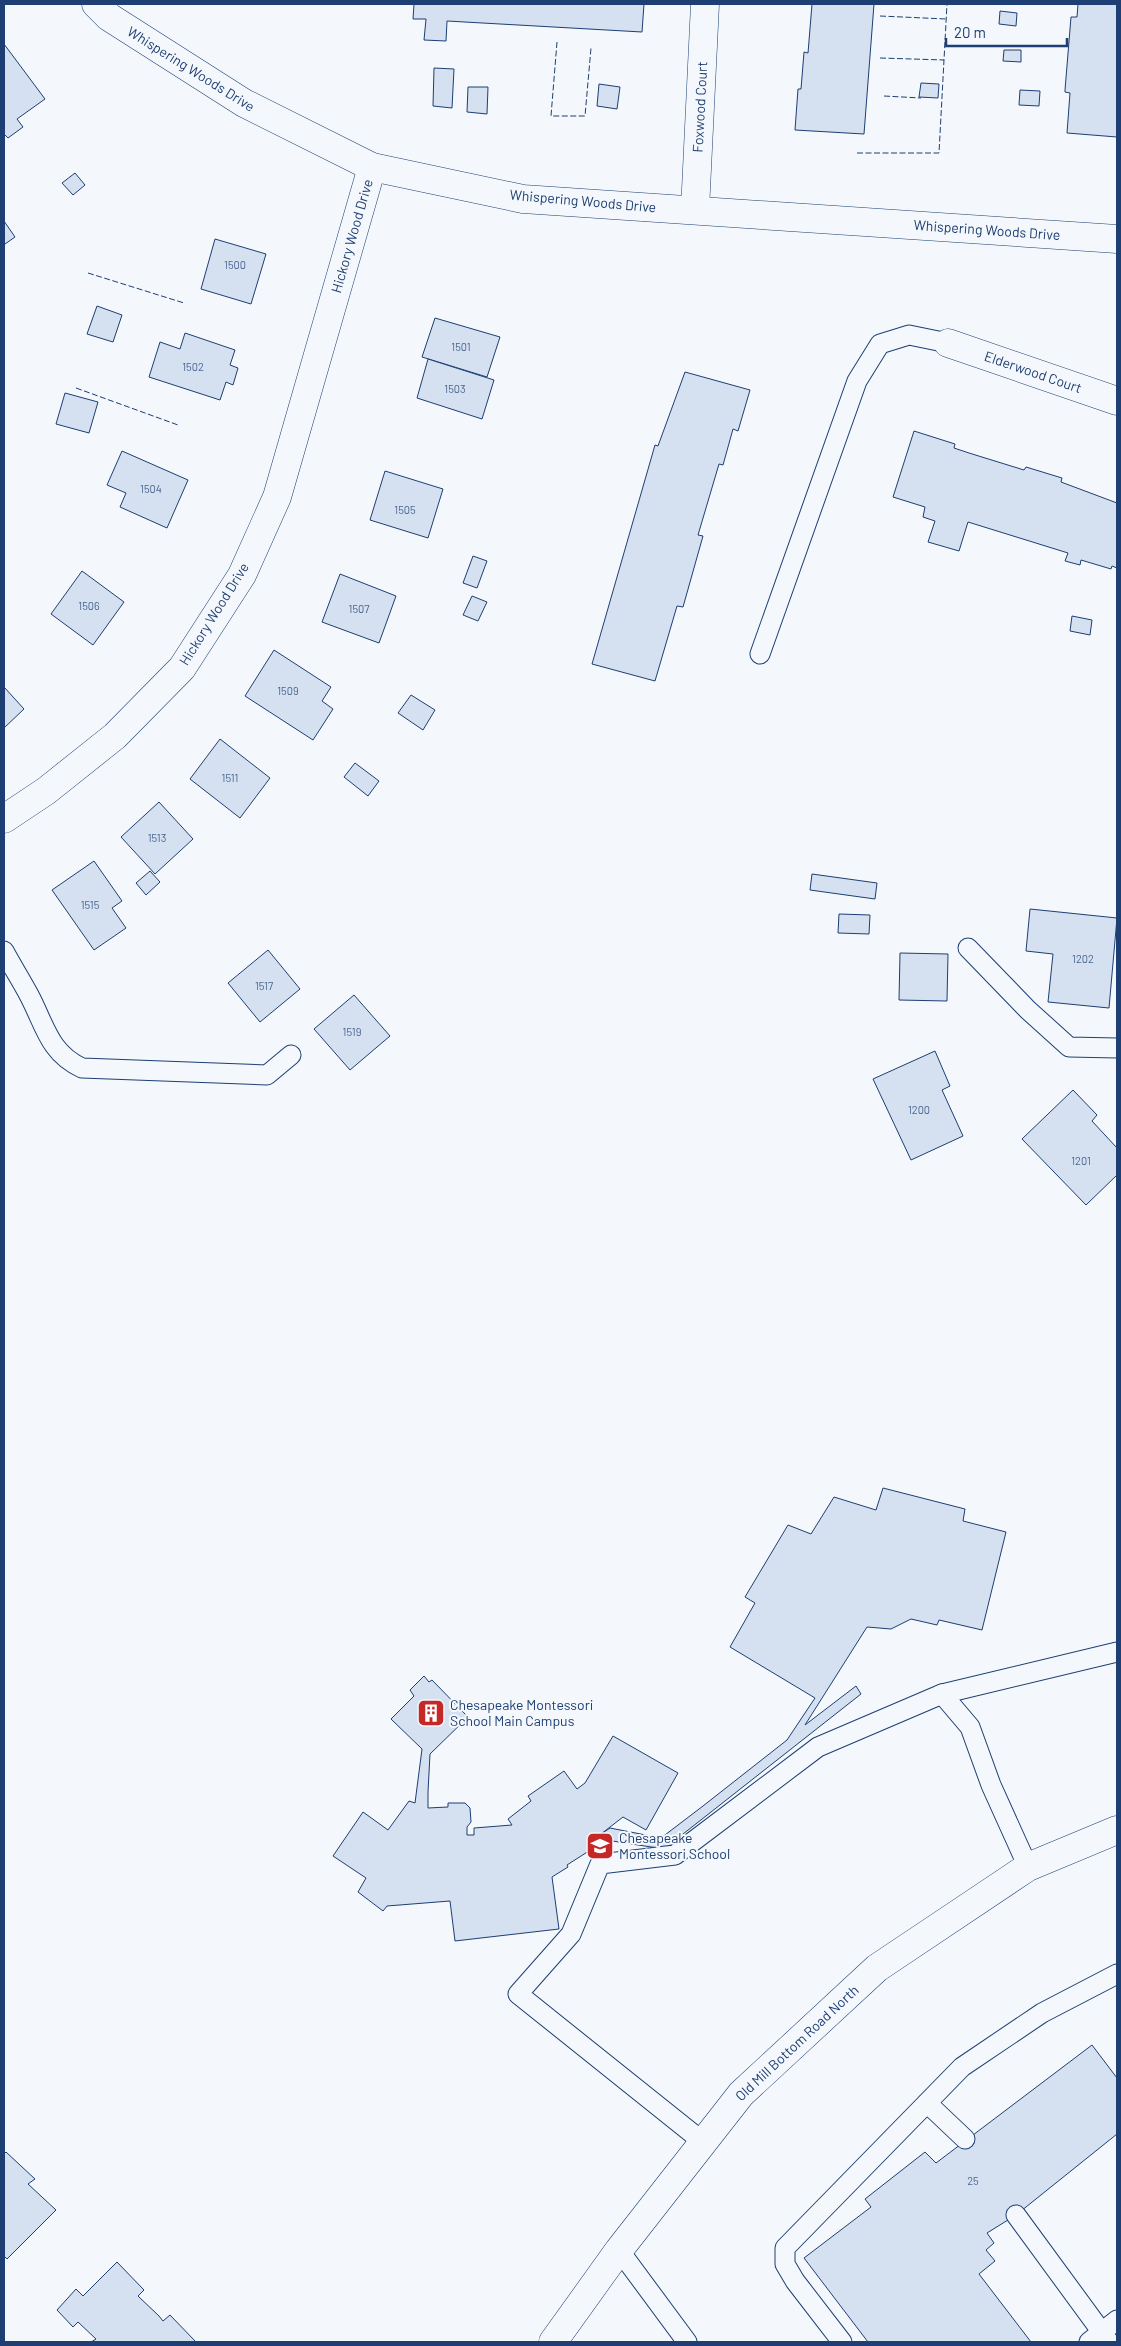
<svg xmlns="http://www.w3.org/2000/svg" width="1121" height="2346" font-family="Barlow,sans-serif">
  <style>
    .building { fill: #d5e0f0; stroke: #1d3f73 }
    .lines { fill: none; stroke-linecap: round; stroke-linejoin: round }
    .service-casing { stroke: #1d3f73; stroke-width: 21 }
    .minor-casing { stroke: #1d3f73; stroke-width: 29 }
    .service { stroke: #f4f7fb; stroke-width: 19 }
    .minor { stroke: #f4f7fb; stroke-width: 28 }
    .fence { stroke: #1d3f73; stroke-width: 1; stroke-dasharray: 6 2.5; stroke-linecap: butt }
    .labels { text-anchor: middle; stroke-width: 4; stroke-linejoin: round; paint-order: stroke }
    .number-label { font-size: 11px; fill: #4b6792 }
    .street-label { font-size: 14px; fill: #1d3f73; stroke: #f4f7fb }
    .poi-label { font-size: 14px; fill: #1d3f73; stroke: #f4f7fb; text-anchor: start }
  </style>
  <rect width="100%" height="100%" fill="#f4f7fb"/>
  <g class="building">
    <polygon points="414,4 644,4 642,32 447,21 446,41 424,40 426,19 413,19"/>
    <polygon points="812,4 874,4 864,134 795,130 798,89 801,89 804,52 808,53"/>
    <polygon points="1078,4 1117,4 1117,137 1067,133 1070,93 1065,92 1065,90 1071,17 1077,17"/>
    <polygon points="1000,11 1017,13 1016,26 999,24"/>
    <polygon points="4,44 45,99 17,119 23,127 8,138 4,134"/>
    <polygon points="1004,50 1021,50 1021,62 1003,61"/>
    <polygon points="434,68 454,69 452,108 433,106"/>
    <polygon points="921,83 939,84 938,98 919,97"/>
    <polygon points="599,84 620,87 617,109 597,106"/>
    <polygon points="468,87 488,87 487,114 467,112"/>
    <polygon points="1020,90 1040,91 1039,106 1019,105"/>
    <polygon points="75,173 85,185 73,195 62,183"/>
    <polygon points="4,221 15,237 5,244 4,241"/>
    <polygon points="215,239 266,254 251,304 201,289"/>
    <polygon points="97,306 122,315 113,342 87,334"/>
    <polygon points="435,318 500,337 487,377 422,357"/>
    <polygon points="185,333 235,350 230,365 238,368 233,385 226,382 220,400 149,377 160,342 180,349"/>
    <polygon points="428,359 494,380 482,419 417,398"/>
    <polygon points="685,372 750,390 738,431 733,429 723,465 719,464 698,535 703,536 683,607 677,606 655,681 592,664 655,445 658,446"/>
    <polygon points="65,393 98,402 89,433 56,424"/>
    <polygon points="914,431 955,444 954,448 969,453 1024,470 1026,467 1062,478 1061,482 1117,503 1117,568 1112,566 1111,569 1081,560 1080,565 1065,561 1068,553 968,522 959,551 928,542 935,521 923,517 925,507 893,497"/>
    <polygon points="122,451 188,480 167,528 120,507 126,493 107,485"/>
    <polygon points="385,471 443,489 428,538 370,520"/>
    <polygon points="473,556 487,561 477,588 463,583"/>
    <polygon points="82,571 124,602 93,645 51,614"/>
    <polygon points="340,574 396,596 379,643 322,622"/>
    <polygon points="472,596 487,602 478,621 463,615"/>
    <polygon points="1072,616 1092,620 1090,635 1070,631"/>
    <polygon points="274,650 331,687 322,701 333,709 313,740 245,696"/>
    <polygon points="4,687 24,709 4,728"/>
    <polygon points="411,695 435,710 423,730 398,713"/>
    <polygon points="220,739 270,778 240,818 190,779"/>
    <polygon points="355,763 379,781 368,796 344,777"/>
    <polygon points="159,802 193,839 155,874 121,837"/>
    <polygon points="94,861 122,901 112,908 126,928 94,950 52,890"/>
    <polygon points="150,871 160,882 146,895 136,883"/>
    <polygon points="812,874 877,883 875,899 810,890"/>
    <polygon points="1030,909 1117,918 1109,1008 1048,1002 1053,954 1026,951"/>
    <polygon points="839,914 870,915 869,934 838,933"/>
    <polygon points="268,950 300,989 260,1022 228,983"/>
    <polygon points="900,953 948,954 947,1001 899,1000"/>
    <polygon points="354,995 390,1036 350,1070 314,1029"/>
    <polygon points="935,1051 950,1086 942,1090 963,1136 911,1160 873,1079"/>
    <polygon points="1073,1090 1097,1115 1092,1121 1117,1148 1117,1175 1086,1205 1022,1139"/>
    <polygon points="883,1488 965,1509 963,1521 1006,1532 982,1630 939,1620 937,1625 911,1619 891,1629 867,1627 805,1725 856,1686 861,1694 664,1849 606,1840 567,1865 568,1867 552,1877 559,1929 455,1941 450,1901 387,1906 383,1911 358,1892 366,1878 333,1856 363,1812 388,1830 409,1801 415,1803 422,1749 391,1719 414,1696 410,1690 424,1676 429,1682 432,1680 468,1717 430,1754 428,1792 428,1808 448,1807 448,1803 465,1803 470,1808 471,1822 467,1827 467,1835 474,1835 474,1828 512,1825 508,1819 531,1801 528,1796 564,1771 577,1789 585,1783 613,1736 678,1773 646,1830 623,1817 601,1834 610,1828 661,1838 703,1806 787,1740 815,1698 730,1647 755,1603 745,1597 788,1525 811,1534 834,1497 876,1510"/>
    <polygon points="1092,2045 1117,2078 1117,2134 1016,2215 987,2233 994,2243 986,2250 995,2261 979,2274 1031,2342 868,2342 804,2258 871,2207 865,2199 925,2152 936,2163"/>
    <polygon points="6,2152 35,2179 28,2184 56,2210 7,2259 4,2256 4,2154"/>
    <polygon points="117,2262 144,2290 138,2296 159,2316 163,2321 170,2315 196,2342 91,2342 96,2339 78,2322 73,2327 57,2310 76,2289 83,2296"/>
  </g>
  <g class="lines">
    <g class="service-casing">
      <g id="service">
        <polyline points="760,654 857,381 880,344 909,335 948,343"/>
        <polyline points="968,948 1028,1010 1069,1047 1117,1048"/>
        <path d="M4 951C12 966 21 980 29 995 45 1025 49 1053 82 1068L267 1075 291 1055"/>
        <polyline points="942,1694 1117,1652"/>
        <polyline points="927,2103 965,2139"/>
        <polyline points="703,2142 518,1994 571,1934 600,1864 675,1855 818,1747 942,1694 970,1727 991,1785 1028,1867"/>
        <polyline points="1016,2215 1109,2342"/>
        <polyline points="619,2250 687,2342"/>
        <polyline points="842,2342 795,2281 785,2264 785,2248 962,2067 1042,2013 1117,1974"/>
        <polyline points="1089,2342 1117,2320"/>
      </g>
    </g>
    <g class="minor-casing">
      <g id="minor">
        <polyline points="96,4 109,17 244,103 372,167 523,199 1117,239"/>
        <polyline points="695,210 705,4"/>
        <polyline points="948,343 1117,401"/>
        <polyline points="4,819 46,791 115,736 182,668 242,575 277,497 372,167"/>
        <polyline points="553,2342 619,2250 741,2094 877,1968 1028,1867 1117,1830"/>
      </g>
    </g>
    <use href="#service" class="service"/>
    <use href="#minor" class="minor"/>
    <g class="fence">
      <polyline points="880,16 946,19"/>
      <polyline points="557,42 551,116 585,116 591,48"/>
      <polyline points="880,58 944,60"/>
      <polyline points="884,96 921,98"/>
      <polyline points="857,153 939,153 947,4"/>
      <polyline points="88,273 184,303"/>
      <polyline points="76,388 178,425"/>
    </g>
  </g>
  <defs>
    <g id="building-square" transform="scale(1.4375)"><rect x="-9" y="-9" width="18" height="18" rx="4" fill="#c62828" stroke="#f4f7fb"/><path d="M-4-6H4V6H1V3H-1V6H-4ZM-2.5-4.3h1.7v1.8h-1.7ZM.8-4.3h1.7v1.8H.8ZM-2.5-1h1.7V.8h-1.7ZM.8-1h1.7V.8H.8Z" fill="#fff"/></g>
    <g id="school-square" transform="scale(1.4375)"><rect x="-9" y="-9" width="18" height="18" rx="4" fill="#c62828" stroke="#f4f7fb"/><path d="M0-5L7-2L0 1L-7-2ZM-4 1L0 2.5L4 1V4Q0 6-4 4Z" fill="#fff"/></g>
  </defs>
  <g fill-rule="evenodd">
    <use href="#building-square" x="431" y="1713"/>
    <use href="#school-square" x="600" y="1846"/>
  </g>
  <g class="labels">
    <g class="number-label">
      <text x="235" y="269">1500</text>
      <text x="461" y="351">1501</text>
      <text x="193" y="371">1502</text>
      <text x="455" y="393">1503</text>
      <text x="151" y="493">1504</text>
      <text x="405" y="514">1505</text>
      <text x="89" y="610">1506</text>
      <text x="359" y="613">1507</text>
      <text x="288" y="695">1509</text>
      <text x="230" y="782">1511</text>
      <text x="157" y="842">1513</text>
      <text x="90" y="909">1515</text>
      <text x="1083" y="963">1202</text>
      <text x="264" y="990">1517</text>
      <text x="352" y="1036">1519</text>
      <text x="919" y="1114">1200</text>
      <text x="1081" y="1165">1201</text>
      <text x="973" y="2185">25</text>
    </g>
    <g class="street-label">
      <text transform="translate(191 69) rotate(32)" y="5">Whispering Woods Drive</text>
      <text transform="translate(700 107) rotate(-87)" y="5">Foxwood Court</text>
      <text transform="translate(583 201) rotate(5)" y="5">Whispering Woods Drive</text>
      <text transform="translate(987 230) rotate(4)" y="5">Whispering Woods Drive</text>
      <text transform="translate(352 236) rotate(-74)" y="5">Hickory Wood Drive</text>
      <text transform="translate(1033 372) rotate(19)" y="5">Elderwood Court</text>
      <text transform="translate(214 614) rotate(-58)" y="5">Hickory Wood Drive</text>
      <text transform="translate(797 2043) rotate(-43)" y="5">Old Mill Bottom Road North</text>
    </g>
    <g class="poi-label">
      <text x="450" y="1710">Chesapeake Montessori<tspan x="450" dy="16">School Main Campus</tspan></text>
      <text x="619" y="1843">Chesapeake<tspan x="619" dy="16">Montessori School</tspan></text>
    </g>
  </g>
  <rect width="1121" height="2346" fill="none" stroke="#1d3f73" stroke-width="10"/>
  <path d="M946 38v8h121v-8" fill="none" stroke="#1d3f73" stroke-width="2.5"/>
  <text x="954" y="38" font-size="15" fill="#1d3f73" stroke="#f4f7fb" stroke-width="4" paint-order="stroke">20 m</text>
</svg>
